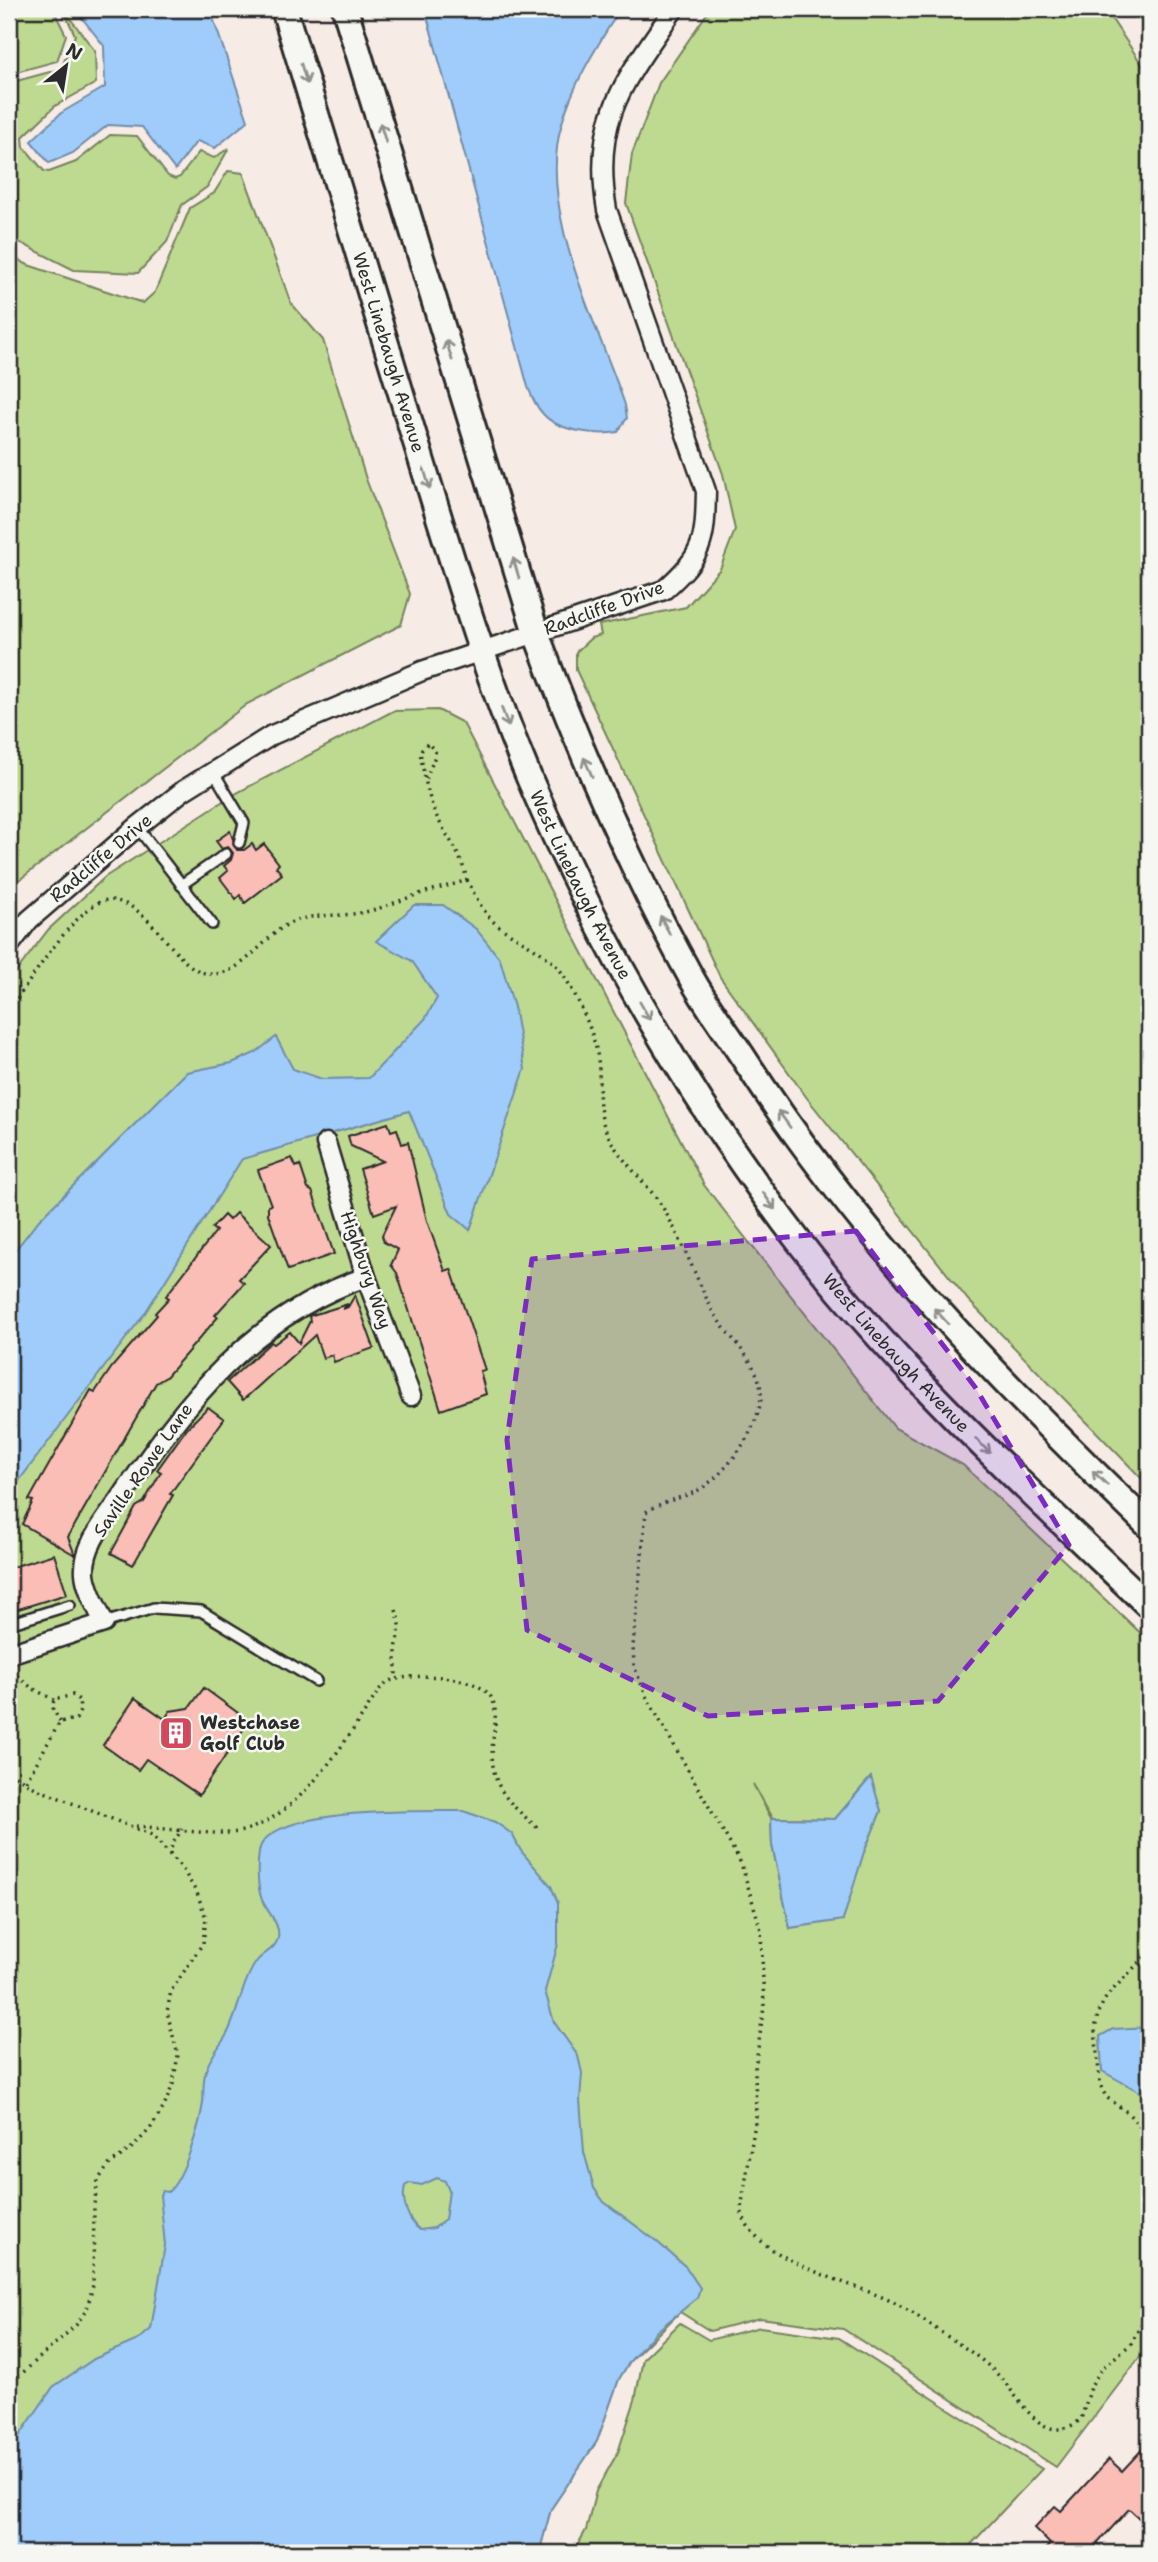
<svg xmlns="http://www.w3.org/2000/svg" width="1158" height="2562" font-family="'Shantell Sans',sans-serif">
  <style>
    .green { fill: #bed990; stroke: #74825e; stroke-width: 2; fill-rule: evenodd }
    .water { fill: #9fccfa; stroke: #718ca7; stroke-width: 2; fill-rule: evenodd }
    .building { fill: #fabeb6; stroke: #2b2b2b; stroke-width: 2 }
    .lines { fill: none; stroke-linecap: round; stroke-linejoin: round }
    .service-casing { stroke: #2b2b2b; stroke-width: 14 }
    .minor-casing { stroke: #2b2b2b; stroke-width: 23 }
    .secondary-casing { stroke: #2b2b2b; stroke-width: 30 }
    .path { stroke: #2b2b2b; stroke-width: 3.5; stroke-dasharray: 2 5; stroke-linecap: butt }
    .service { stroke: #f6f6f2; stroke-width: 9 }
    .minor { stroke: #f6f6f2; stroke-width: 18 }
    .secondary { stroke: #f6f6f2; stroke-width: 24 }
    .oneway { stroke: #90908e }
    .marked { fill: #7b2cbf; fill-opacity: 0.2; stroke: #7b2cbf; stroke-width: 5; stroke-dasharray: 14 9; stroke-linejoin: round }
    .labels { text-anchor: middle; stroke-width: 5; stroke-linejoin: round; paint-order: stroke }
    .street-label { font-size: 18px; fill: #2b2b2b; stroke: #f6f6f2 }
    .poi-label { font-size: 18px; font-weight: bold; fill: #2b2b2b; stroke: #f6f6f2; text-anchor: start }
  </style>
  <rect width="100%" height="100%" fill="#f7ebe6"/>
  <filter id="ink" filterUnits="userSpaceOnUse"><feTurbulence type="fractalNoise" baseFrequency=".0143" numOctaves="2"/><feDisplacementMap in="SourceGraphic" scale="14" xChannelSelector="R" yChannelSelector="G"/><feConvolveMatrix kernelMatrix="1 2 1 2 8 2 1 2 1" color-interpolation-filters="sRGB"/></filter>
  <g filter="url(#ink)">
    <g class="green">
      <polygon points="9,9 53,9 66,35 57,61 9,74"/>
      <polygon points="63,9 95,51 96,83 55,106 23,137 24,147 44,171 49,172 76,162 110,135 137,136 168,176 175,179 180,177 199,152 214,158 229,148 207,187 182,205 167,242 138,273 74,270 9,237 9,83 61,69 75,35"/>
      <polygon points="710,9 1105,9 1149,75 1149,1486 968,1300 807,1098 720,977 576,670 576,652 591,638 601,635 599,625 686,607 720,569 735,530 723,474 626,203 632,154 659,83"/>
      <polygon points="228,171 243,173 291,303 323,340 366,479 410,594 401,625 247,704 9,888 9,255 28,265 143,303 155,292 190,208 214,193"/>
      <path d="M438 710 463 723 704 1185 895 1428 963 1465 1149 1641V2345L1056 2467 843 2329 760 2318 710 2331 680 2312 630 2361 619 2379 597 2441 551 2509 539 2553H9V981L48 930 105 877 231 796 393 711ZM870 1778 881 1811 864 1852 790 1928 772 1845 771 1818 753 1784 773 1818 835 1819Z"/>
      <polygon points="680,2323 709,2340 760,2327 839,2338 1042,2469 963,2553 573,2553 586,2530 596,2491 618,2452 635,2400 643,2359"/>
    </g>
    <g class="water">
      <polygon points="75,9 210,9 248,121 215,148 197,141 175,170 142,127 108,125 73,153 49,163 31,141 61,113 105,87 104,46"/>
      <path d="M425 9H620C598 45 574 81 562 123 536 209 597 322 625 405L627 418 618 432C597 436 559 431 544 415 536 407 532 397 528 387Z"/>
      <polygon points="414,905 443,905 476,929 500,959 514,1007 525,1069 470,1230 451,1214 409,1111 242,1159 145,1313 9,1494 9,1258 39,1220 187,1072 232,1063 255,1053 276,1037 293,1069 322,1079 369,1078 425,1019 437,998 412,961 376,941"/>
      <polygon points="871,1777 881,1811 864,1852 843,1920 790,1928 772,1845 771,1818 835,1819"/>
      <path d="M463 1811 495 1822 512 1834 521 1851 551 1886 558 1903V1944L545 1991 554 2022 578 2056 582 2073 580 2100 584 2152 594 2188 604 2202 655 2240 686 2267 700 2288 697 2298 657 2331 630 2361 619 2379 597 2441 551 2509 539 2553H9V2451L53 2387 94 2359 138 2340 151 2329 165 2245 160 2195 162 2191 168 2192C184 2179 200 2124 203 2103 204 2091 202 2079 207 2067 211 2057 218 2048 224 2039 237 2021 241 1982 257 1961 264 1952 275 1950 278 1938 281 1924 267 1912 262 1900 257 1887 257 1866 259 1852 264 1805 427 1812 463 1811ZM437 2178 445 2181 449 2191 445 2220 434 2228 420 2230C408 2221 401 2201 405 2186L410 2183 422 2185Z"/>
      <polygon points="1149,2027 1149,2097 1102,2071 1100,2036 1113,2029"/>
    </g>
    <g class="building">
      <polygon points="230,831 237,850 244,850 252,844 256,850 264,844 279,864 276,867 282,874 245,903 240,895 236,899 220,878 228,871 224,866 231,860 233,853 228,847 222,849 216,841"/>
      <polygon points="388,1123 391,1131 397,1129 402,1144 408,1142 427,1221 445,1271 451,1269 485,1370 480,1371 486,1394 441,1410 397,1273 391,1265 398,1250 384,1242 382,1235 396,1206 374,1214 360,1169 383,1161 351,1146 348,1136"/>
      <polygon points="292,1158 296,1167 300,1165 308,1189 312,1191 334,1254 288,1270 268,1214 268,1206 271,1205 258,1170"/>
      <polygon points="236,1213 271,1245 239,1279 244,1283 215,1315 218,1317 166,1377 156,1383 68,1537 75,1555 22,1524 33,1501 29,1500 91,1390 95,1392 112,1367 157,1315 155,1313 169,1298 166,1296 216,1231 212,1228 224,1215 229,1220"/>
      <polygon points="355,1295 374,1348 334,1362 332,1355 323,1358 315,1335 243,1400 227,1382 271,1342 274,1344 290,1332 299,1343 310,1321 309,1316 348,1304 343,1309 348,1307"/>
      <polygon points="208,1407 224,1419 170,1494 173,1495 133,1565 111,1553 136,1507 144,1502 161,1472 157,1470 187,1428"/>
      <polygon points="54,1554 67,1594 9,1612 9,1568"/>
      <polygon points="204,1688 249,1721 199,1795 146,1759 138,1770 103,1745 135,1698 165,1719 170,1711 189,1708"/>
      <polygon points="1149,2442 1149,2510 1140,2519 1129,2509 1097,2544 1107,2553 1042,2553 1050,2544 1034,2528 1055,2506 1061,2511 1109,2459 1122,2471"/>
    </g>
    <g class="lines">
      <g class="service-casing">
        <g id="service">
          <polyline points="213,771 244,823 239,843"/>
          <polyline points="137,827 212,924"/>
          <polyline points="181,885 226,854"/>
          <polyline points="104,1623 154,1608 201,1611 316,1681"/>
          <polyline points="9,1624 70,1605"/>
        </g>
      </g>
      <g class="minor-casing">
        <g id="minor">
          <path d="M9 946 29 920 137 827 184 790 272 735 422 671 664 590C704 554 705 543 706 491L607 210C591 118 625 81 674 9"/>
          <polyline points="326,1143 366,1277 411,1396"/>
          <path d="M9 1654 104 1623C98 1609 86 1589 85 1573 83 1545 106 1520 121 1498 186 1401 252 1316 366 1277"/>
        </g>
      </g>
      <g class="secondary-casing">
        <g id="secondary">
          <path id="s1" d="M284 9C327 151 371 293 414 436 450 552 483 668 530 780 597 937 682 1085 784 1222 890 1364 1022 1484 1149 1606"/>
          <path d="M345 9 536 633C580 752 630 867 692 979 707 1006 726 1031 743 1057 858 1236 997 1379 1149 1526"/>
        </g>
      </g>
      <g class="path">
        <path d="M467 880C475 895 483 913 496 924 520 943 550 951 566 979 579 1001 592 1028 597 1053 602 1079 595 1105 606 1131 618 1159 646 1181 663 1208 682 1240 695 1275 711 1308 727 1340 768 1365 760 1405 753 1437 724 1477 695 1492 678 1499 660 1502 646 1512L633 1646 634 1666 646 1696 741 1863 761 1930 764 2007 755 2069 756 2117 741 2209C752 2262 852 2281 895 2303 912 2312 929 2324 945 2335 963 2346 981 2358 996 2373 1020 2395 1042 2452 1081 2419L1092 2384 1102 2368 1131 2344 1149 2310"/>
        <path d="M9 1010C28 986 79 898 110 900 156 903 175 976 214 974 245 973 265 934 292 922 312 913 339 917 360 913 383 909 404 898 426 892 440 888 453 885 467 880 461 854 451 843 439 821 428 801 424 774 420 752L428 743 436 753 426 780"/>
        <polyline points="396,1610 400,1625 396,1650 396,1679"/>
        <polyline points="12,1672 32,1688 54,1700"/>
        <polyline points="9,1772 37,1789 152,1835 182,1868 197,1893 206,1918 203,1943 171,1991 167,2012 178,2055 173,2084 164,2107 150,2129 134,2146 109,2165 98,2180 94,2205 93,2285 87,2309 76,2325 9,2385"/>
        <polyline points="26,1781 60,1722 76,1719 80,1711 79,1700 73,1695 54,1700 52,1707 60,1722"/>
        <path d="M136 1826C162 1828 217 1836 238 1832 301 1819 347 1738 380 1689 384 1686 388 1681 393 1680 416 1673 483 1674 493 1701 497 1711 495 1728 493 1739 488 1785 506 1801 539 1829"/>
        <polyline points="170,1855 172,1845 182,1829"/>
        <polyline points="1149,1952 1107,1996 1098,2012 1095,2030 1100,2084 1106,2097 1127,2112 1149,2137"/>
      </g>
      <use href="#service" class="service"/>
      <use href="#minor" class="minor"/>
      <use href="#secondary" class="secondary"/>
    </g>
    <defs><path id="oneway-shaft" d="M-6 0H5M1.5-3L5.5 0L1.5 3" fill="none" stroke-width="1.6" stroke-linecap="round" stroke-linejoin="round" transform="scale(1.75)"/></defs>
    <g class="oneway">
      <use href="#oneway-shaft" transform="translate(304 74) rotate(73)"/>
      <use href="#oneway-shaft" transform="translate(383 133) rotate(-107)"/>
      <use href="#oneway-shaft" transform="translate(449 350) rotate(-107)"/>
      <use href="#oneway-shaft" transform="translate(427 479) rotate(73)"/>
      <use href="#oneway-shaft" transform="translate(516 568) rotate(-107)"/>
      <use href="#oneway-shaft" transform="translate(505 717) rotate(69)"/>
      <use href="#oneway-shaft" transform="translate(588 767) rotate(-114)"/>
      <use href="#oneway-shaft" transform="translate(665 925) rotate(-117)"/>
      <use href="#oneway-shaft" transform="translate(645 1011) rotate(60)"/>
      <use href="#oneway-shaft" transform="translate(784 1119) rotate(-126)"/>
      <use href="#oneway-shaft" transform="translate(769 1201) rotate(55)"/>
      <use href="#oneway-shaft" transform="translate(941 1316) rotate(-132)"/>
      <use href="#oneway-shaft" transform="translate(983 1446) rotate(45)"/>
      <use href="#oneway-shaft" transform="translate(1100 1478) rotate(-136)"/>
    </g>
  </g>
  <path class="marked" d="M856 1231 975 1387 1069 1545 938 1701 708 1716 527 1630 507 1440 532 1259Z"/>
  <defs>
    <g id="building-square" transform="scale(1.75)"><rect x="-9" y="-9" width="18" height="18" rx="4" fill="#d1495b" stroke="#f6f6f2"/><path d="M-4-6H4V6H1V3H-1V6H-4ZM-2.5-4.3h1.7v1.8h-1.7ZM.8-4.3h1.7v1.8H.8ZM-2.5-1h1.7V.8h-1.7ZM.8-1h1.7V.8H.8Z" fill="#fff"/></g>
  </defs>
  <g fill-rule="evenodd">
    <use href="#building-square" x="176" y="1733"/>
  </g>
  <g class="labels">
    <g class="street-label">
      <text dy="6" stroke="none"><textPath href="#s1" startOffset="359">West Linebaugh Avenue</textPath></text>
      <text transform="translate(604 608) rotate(-20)" y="6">Radcliffe Drive</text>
      <text transform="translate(101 858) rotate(-40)" y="6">Radcliffe Drive</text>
      <text dy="6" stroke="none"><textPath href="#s1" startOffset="926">West Linebaugh Avenue</textPath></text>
      <text transform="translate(366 1270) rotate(71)" y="6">Highbury Way</text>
      <text dy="6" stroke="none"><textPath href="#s1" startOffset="1493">West Linebaugh Avenue</textPath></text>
      <text transform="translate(143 1470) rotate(-55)" y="6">Saville Rowe Lane</text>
    </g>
    <g class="poi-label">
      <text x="200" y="1729">Westchase<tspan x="200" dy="21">Golf Club</tspan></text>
    </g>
  </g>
  <rect width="1158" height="2562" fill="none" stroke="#f6f6f2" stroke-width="35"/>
  <rect x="18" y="18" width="1123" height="2527" fill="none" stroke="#2b2b2b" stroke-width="2.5" filter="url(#ink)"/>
  <g transform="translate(66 66) rotate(30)" stroke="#f6f6f2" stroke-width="5" paint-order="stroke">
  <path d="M0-5L12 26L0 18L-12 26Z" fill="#2b2b2b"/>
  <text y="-10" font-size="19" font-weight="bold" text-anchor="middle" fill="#2b2b2b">N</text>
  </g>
</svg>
